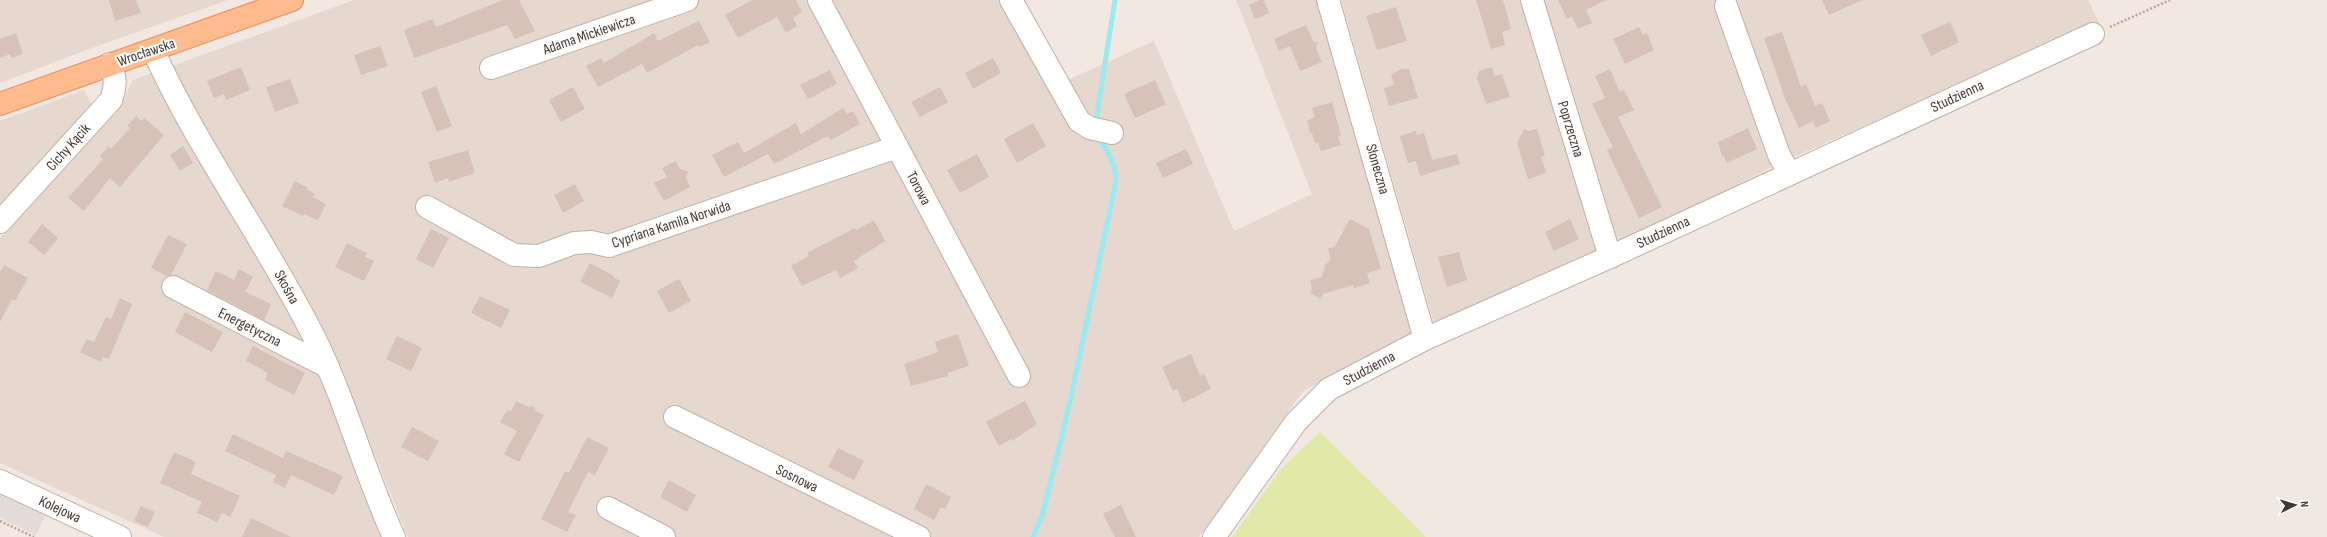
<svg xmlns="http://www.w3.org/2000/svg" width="2327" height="537" font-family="'Sofia Sans Condensed',sans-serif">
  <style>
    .residential { fill: #e6d7cf }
    .green { fill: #e0e9a7 }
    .parking { fill: #e1dcda }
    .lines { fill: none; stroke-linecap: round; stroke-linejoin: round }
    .stream { stroke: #98ebf3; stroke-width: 5 }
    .building { fill: #d7c2b9 }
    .minor-casing { stroke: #c0b0a6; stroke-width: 24 }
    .major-casing { stroke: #e99057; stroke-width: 24 }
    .path { stroke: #c0a394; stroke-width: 2.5; stroke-dasharray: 2 2; stroke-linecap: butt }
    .minor { stroke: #fff; stroke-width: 22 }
    .major { stroke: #ffbb8d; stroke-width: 22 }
    .labels { text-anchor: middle; stroke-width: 4; stroke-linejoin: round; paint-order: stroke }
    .street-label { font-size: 15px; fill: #433732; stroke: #fff }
  </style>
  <rect width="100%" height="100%" fill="#f2e7e1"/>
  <g class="residential">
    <polygon points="0,0 228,0 100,45 0,83"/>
    <polygon points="354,0 1002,0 1050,88 1154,41 1234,231 1312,194 1236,0 1318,0 1417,333 1303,391 1199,537 408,537 336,358 305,345 391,537 164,537 0,463 0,238 123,101 133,80"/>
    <polygon points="1341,0 2088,0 2099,23 1773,166 1625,243 1434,324"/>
    <polygon points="84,90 92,105 0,205 0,121"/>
  </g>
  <polygon class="green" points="1320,432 1426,537 1232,537 1281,469"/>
  <polygon class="parking" points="0,492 46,513 36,535 0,518"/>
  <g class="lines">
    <g class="stream">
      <polyline points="1096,120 1115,0"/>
      <path d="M1033 537 1043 513 1070 402 1116 181C1115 163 1109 152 1098 137"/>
    </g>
  </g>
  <g class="building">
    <polygon points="109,0 136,0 141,13 115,21"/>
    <polygon points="503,0 519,0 535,31 515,39 507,25 414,58 404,30 433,19 436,27"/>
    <polygon points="752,0 796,0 802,12 793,18 797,26 786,33 777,17 738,38 725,15"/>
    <polygon points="1259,0 1264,0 1269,13 1255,19 1249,5"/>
    <polygon points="1476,0 1503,0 1511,29 1502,32 1505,45 1491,49"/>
    <polygon points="1558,0 1606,0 1586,10 1592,23 1578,29 1572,16 1567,19"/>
    <polygon points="1822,0 1862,0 1829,15"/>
    <polygon points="1396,7 1407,41 1377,50 1366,16"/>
    <polygon points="699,21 710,42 700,47 698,45 647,73 642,64 598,87 586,66 601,58 604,63 654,33 658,41"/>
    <polygon points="1950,22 1959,42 1931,56 1921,35"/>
    <polygon points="1306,25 1313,41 1318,43 1316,48 1322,62 1300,71 1290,46 1279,51 1274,39"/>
    <polygon points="1639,27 1643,35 1647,33 1654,50 1625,64 1613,39"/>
    <polygon points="1782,32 1801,87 1806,84 1815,106 1822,103 1830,121 1816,128 1813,121 1799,128 1782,92 1783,92 1764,38"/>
    <polygon points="16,33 23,54 11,58 10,54 0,58 0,39"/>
    <polygon points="380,46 388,66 361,75 354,55"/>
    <polygon points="993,58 1001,73 973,89 965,73"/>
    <polygon points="241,67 250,90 226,100 224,94 214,98 207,81"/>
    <polygon points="1492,67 1494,76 1502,74 1510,97 1486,104 1477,78 1479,71"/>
    <polygon points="1402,69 1409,69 1418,98 1389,106 1384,88 1394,85 1391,74"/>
    <polygon points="1610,69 1620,92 1624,90 1634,110 1618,117 1662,207 1639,218 1607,150 1613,147 1592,104 1605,98 1595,76"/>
    <polygon points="830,70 837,84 808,99 800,85"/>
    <polygon points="290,79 299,103 275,112 266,87"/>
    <polygon points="1155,80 1166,104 1135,118 1124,94"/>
    <polygon points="436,86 452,126 437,132 421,92"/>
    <polygon points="573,87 585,109 561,122 549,100"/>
    <polygon points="940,87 948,102 920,117 911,102"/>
    <polygon points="1332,102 1341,136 1338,137 1341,145 1321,151 1318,142 1315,143 1312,133 1310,133 1307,121 1315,117 1312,108"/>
    <polygon points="843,108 847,114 853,111 860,124 831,140 828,136 774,164 768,154 724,177 712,155 738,142 744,153 796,123 801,134"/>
    <polygon points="136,116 141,121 144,118 164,135 120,187 110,178 84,211 68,198 103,159 100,156 109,146 111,149 130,128 127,126"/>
    <polygon points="1033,123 1046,146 1017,163 1004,139"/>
    <polygon points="1748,128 1757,149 1727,163 1724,156 1722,156 1718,142"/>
    <polygon points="1524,129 1529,131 1537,129 1545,156 1541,157 1546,173 1528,179 1517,143"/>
    <polygon points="1416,131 1417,135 1424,133 1432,160 1457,154 1460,164 1420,176 1416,161 1408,163 1400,136"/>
    <polygon points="183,146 193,163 180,171 170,155"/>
    <polygon points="1186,149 1193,164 1163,178 1156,163"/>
    <polygon points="468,150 475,173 449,182 448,178 435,183 428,162"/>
    <polygon points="977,154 989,177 960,193 947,170"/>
    <polygon points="676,161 680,169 688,171 686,178 690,187 664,201 654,183 667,177 662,168"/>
    <polygon points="295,181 308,188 307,190 315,194 313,197 326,204 318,220 304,214 303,216 282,206"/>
    <polygon points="575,184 584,201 563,213 554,195"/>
    <polygon points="1350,219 1369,229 1381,269 1367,273 1370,283 1354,288 1353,285 1323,294 1320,299 1310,293 1312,288 1310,280 1322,277 1325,265 1331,260 1328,249 1335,246"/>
    <polygon points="1570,219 1579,239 1554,251 1545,232"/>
    <polygon points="874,220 885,241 854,261 858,268 840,278 836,270 802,286 791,266 809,256 807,253 855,228 856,230"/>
    <polygon points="42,224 58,238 44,255 28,242"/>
    <polygon points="431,229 449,238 433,268 416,259"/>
    <polygon points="168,235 187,244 171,275 167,276 151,268"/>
    <polygon points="347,243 367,253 365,257 374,261 364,281 335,267"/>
    <polygon points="1459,252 1467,280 1447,287 1438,257"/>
    <polygon points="590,263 614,276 613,277 620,281 612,298 580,282"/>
    <polygon points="4,265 28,278 15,301 12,299 0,322 0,272"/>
    <polygon points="239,269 253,277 245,292 271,304 264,320 207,290 216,271 234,280"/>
    <polygon points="679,279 691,301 669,313 657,291"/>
    <polygon points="480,296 510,310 501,328 471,313"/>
    <polygon points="120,298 132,304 109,359 103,357 101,362 80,352 87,339 94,342 106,317 111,319"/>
    <polygon points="185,312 223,332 212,352 175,332"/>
    <polygon points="958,334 969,366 947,373 948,376 911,386 904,364 938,352 935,342"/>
    <polygon points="397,336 422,348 411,371 386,359"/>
    <polygon points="253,346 305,373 294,395 265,380 268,373 246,361"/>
    <polygon points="1191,354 1200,376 1204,374 1211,389 1183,403 1177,389 1173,391 1162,367"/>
    <polygon points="516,401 529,407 534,406 536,411 544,415 519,462 504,454 517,431 500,422 507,410 511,411"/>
    <polygon points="1025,401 1037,424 1012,441 1011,439 999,446 986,422"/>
    <polygon points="412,427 439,441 428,461 401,447"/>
    <polygon points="233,434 283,458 286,451 343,476 334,495 291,475 285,488 273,482 276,475 225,451"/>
    <polygon points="587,437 609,448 595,475 588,472 568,512 576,515 567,532 541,519 565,471 569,473"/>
    <polygon points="838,448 864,461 854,480 828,467"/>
    <polygon points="174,452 196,462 191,474 240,496 230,517 222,513 217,522 197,513 202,502 160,483"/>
    <polygon points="669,480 696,495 687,512 660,497"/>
    <polygon points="926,484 951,497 945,509 941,507 934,520 914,509"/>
    <polygon points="1121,505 1128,520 1136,537 1115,537 1103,514"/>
    <polygon points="141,506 155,512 148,527 134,521"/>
    <polygon points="251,518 291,537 242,537"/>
  </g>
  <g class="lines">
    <g class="minor-casing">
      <g id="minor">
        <polyline points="819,0 1019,376"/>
        <polyline points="1011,0 1079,121 1090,128 1112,133"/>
        <polyline points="1328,0 1425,339"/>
        <polyline points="1532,0 1610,257"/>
        <polyline points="1726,6 1779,155 1789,173"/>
        <path d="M153 50C198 150 265 239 314 337 346 401 364 472 394 537"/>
        <polyline points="491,68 687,0"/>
        <polyline points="427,207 514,255 539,256 574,243 591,242 609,246 897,147"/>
        <path d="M0 222 111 100C116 86 116 77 110 64"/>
        <polyline points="173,287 328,367"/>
        <polyline points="675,417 919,537"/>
        <polyline points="0,481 120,537"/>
        <polyline points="608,508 664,537"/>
        <polyline points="1214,537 1296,422 1329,389 1425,339 1610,257 2093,34"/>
      </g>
    </g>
    <g class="major-casing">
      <polyline id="major" points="0,104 292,0"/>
    </g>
    <g class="path">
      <polyline points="2110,27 2170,0"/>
      <polyline points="0,521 34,537"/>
    </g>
    <use href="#minor" class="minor"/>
    <use href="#major" class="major"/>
  </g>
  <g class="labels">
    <g class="street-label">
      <text transform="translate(589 34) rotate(-19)" y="5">Adama Mickiewicza</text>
      <text transform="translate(146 52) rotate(-19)" y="5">Wrocławska</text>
      <text transform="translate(1957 96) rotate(-25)" y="5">Studzienna</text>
      <text transform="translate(1571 129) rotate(73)" y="5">Poprzeczna</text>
      <text transform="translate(68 147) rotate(-48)" y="5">Cichy Kącik</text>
      <text transform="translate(1378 169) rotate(74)" y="5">Słoneczna</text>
      <text transform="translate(919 188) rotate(62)" y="5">Torowa</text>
      <text transform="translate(671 224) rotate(-18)" y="5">Cypriana Kamila Norwida</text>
      <text transform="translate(1663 232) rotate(-25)" y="5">Studzienna</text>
      <text transform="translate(287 287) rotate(61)" y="5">Skośna</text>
      <text transform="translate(250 327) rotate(27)" y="5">Energetyczna</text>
      <text transform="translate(1369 368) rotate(-28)" y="5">Studzienna</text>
      <text transform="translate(797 478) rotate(26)" y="5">Sosnowa</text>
      <text transform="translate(60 509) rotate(25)" y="5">Kolejowa</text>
    </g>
  </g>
  <g transform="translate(2295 505) rotate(85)" stroke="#ffffff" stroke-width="3" paint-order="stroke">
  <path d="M0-3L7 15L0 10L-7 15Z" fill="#433732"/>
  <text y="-6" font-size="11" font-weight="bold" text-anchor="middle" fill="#433732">N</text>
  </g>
</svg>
